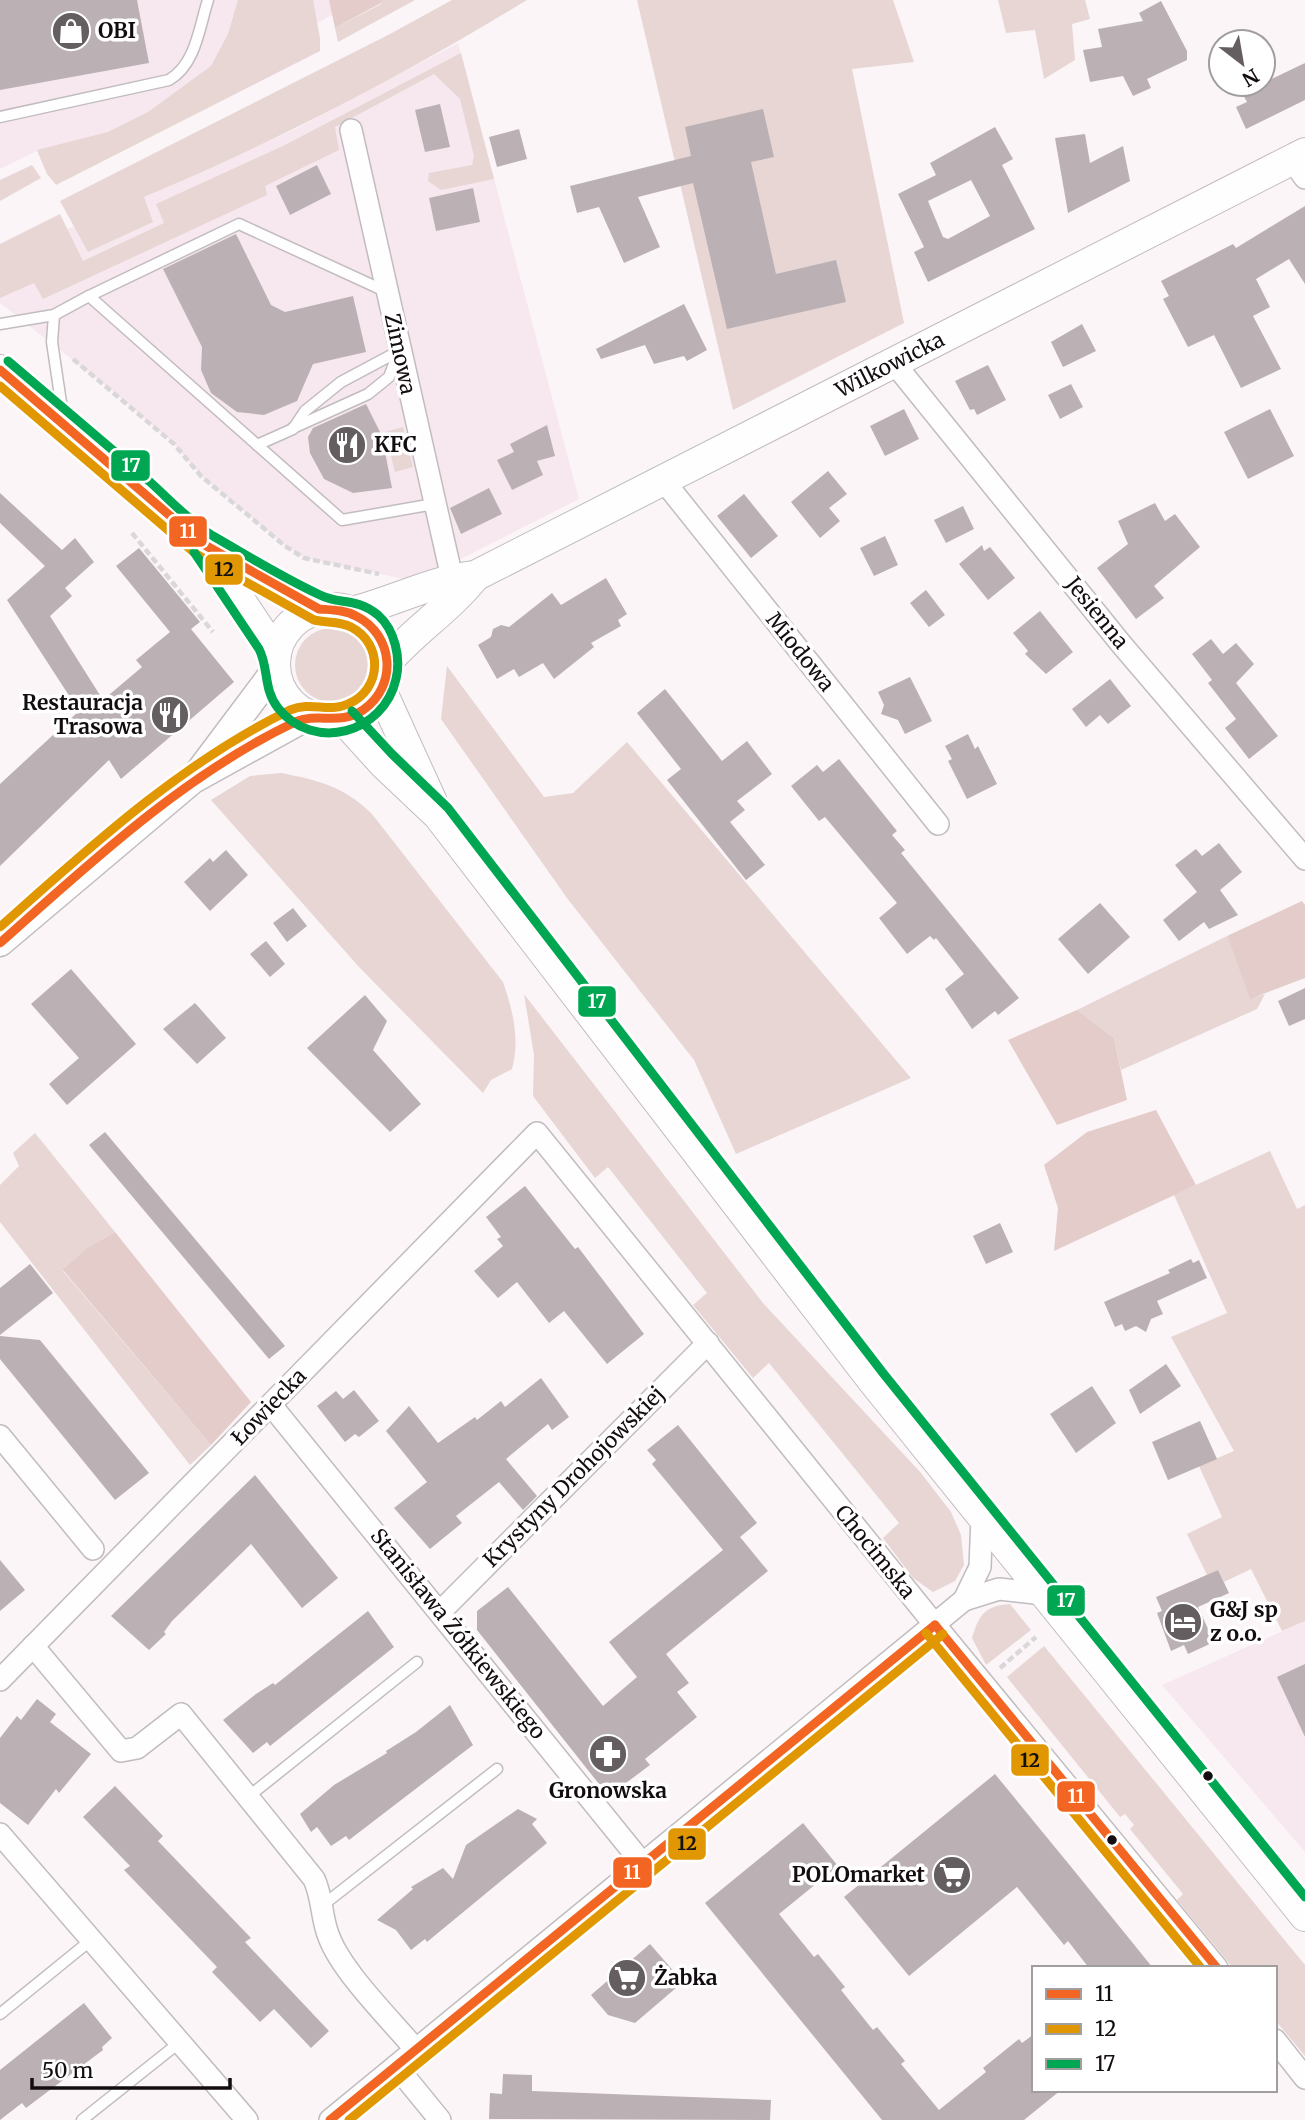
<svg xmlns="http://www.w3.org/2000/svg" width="1305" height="2120" font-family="Merriweather,serif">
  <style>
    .built { fill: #f7e8f0 }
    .green { fill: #e7d6d4 }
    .forest { fill: #e3ccc9 }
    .building { fill: #bbb1b4; fill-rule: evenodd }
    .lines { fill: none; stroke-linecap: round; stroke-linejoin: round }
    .service-casing { stroke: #c2bcbf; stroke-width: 13 }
    .minor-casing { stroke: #c2bcbf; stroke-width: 24 }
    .tertiary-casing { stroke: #c2bcbf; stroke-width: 29 }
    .secondary-casing { stroke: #c2bcbf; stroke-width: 32 }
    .path { stroke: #dad7d9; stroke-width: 4.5; stroke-dasharray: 7 3.5; stroke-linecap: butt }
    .service { stroke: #fefefe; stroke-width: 10 }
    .minor { stroke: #fefefe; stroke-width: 21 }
    .tertiary { stroke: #fefefe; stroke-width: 26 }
    .secondary { stroke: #fefefe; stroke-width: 30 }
    .bus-1-casing { stroke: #fff; stroke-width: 14 }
    .bus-2-casing { stroke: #fff; stroke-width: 14 }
    .bus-3-casing { stroke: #fff; stroke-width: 14 }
    .bus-1 { stroke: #f26522; stroke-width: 9 }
    .bus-2 { stroke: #e09702; stroke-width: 9 }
    .bus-3 { stroke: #00a651; stroke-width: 9 }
    .bus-dot { fill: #130c10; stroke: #fff; stroke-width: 2.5 }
    .labels { text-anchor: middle; stroke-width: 7; stroke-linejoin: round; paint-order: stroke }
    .poi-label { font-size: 21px; font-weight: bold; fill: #130c10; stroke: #fff; text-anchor: start }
    .street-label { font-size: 21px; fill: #130c10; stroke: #fff }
    .line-badge { stroke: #fff; stroke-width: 2.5 }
    .badge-label { font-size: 19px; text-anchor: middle; font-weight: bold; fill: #fff }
    .pale-badge-label { font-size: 19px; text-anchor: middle; font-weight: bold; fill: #111 }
  </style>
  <rect width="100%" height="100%" fill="#fbf5f8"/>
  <g class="built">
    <polygon points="0,0 359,0 47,174 37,151 0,169"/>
    <polygon points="458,43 579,499 449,565 409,580 304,558 285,546 201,476 174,444 112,391 0,303 0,257 177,183 293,130"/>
    <polygon points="1305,1621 1305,1852 1162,1685"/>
  </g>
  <g class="green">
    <polygon points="238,0 313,0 320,38 320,51 56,185 47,174 37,150 108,132 148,112 211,66 228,34"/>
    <polygon points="381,0 415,0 338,42 335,28 381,4"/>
    <path d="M452 0H527C405 75 277 141 144 197L153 222 88 252 60 201 390 34Z"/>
    <polygon points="637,0 893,0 914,62 852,69 904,323 733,410"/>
    <polygon points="998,0 1085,0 1090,19 1072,24 1075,60 1044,79 1035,30 1006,33"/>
    <polygon points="461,53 494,179 441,190 428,181 429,173 472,165 474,156 460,99 434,74 335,127 339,150 265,186 267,195 43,299 34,283 0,298 0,244 60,214 83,261 164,223 156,204 283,146"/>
    <polygon points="32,165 41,178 0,201 0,180"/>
    <polygon points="403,427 413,467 395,472 385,432"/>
    <circle cx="332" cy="665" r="37"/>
    <polygon points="447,666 544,797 573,793 627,742 911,1078 736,1154 694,1060 567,898 441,719"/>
    <path d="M281 773C318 780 345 787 372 814L503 982C513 1011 520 1039 512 1069L491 1080 483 1093 359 967 211 800 250 776Z"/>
    <polygon points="1227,936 1250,998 1265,994 1257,1009 1121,1070 1114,1038 1077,1010"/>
    <polygon points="524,994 763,1303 921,1473 951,1512 961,1535 964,1565 955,1581 933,1592 913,1578 883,1538 899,1523 769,1363 753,1378 693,1305 707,1293 608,1167 595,1178 533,1096 534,1055"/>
    <polygon points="35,1133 115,1232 87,1248 63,1271 211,1445 190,1465 0,1222 0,1185 19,1166 13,1153"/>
    <polygon points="1270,1151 1297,1209 1305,1205 1305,1621 1282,1631 1251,1569 1224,1582 1218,1570 1207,1575 1187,1534 1222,1517 1199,1466 1234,1451 1171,1337 1227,1313 1174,1195"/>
    <path d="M1010 1604 1031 1630 986 1665 972 1638C979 1614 985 1606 1010 1604Z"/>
    <polygon points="1044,1646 1305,1965 1305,2056 1275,2020 1275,1968 1233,1968 1177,1900 1183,1894 1130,1829 1134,1825 1125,1814 1120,1817 1007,1677"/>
  </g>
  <g class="forest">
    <polygon points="329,0 381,0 381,3 335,28"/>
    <polygon points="1302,901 1305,905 1305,978 1250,999 1227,936"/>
    <polygon points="1077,1010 1114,1038 1127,1100 1057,1125 1008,1040"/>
    <polygon points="1156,1110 1196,1185 1054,1251 1058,1208 1044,1165 1087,1132"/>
    <polygon points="115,1232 251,1402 211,1445 63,1270 87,1248"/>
  </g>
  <g class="building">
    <polygon points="0,0 137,0 149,63 0,90"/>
    <polygon points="1161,1 1187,51 1187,60 1147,79 1151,88 1133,96 1123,76 1090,82 1083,50 1102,47 1098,29 1143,21 1139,13"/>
    <polygon points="1305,63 1305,100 1246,129 1236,107 1247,102 1242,93"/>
    <polygon points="440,104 450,147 425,152 415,110"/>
    <polygon points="763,109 774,157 751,162 776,274 836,260 846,302 727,329 693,183 638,197 660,247 624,263 599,207 577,213 570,186 691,156 685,127"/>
    <path d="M995 127 1013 159 1002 165 1035 229 928 282 914 252 924 247 898 194 936 175 930 163ZM971 180 990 216 948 239 943 237 928 201Z"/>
    <polygon points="519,129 527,159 497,167 489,137"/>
    <polygon points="1085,134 1090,163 1123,146 1130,181 1068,213 1055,138"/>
    <polygon points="317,165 331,194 290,215 276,186"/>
    <polygon points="473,188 480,222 436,231 429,198"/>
    <polygon points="1305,206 1305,284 1289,259 1256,279 1270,307 1253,316 1281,369 1241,388 1214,335 1188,347 1163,299 1169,296 1161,281 1233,244 1236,248"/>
    <polygon points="236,234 271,305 285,312 353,296 366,352 313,364 297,401 264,415 237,412 211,393 201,370 202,347 163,269"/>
    <polygon points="684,304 707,350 687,361 684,356 654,364 645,345 601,359 596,349"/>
    <polygon points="1082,324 1096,351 1063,367 1051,342"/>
    <polygon points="988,365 1006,400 977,415 974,409 970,410 955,381"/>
    <polygon points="1071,384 1083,407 1060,419 1048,395"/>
    <polygon points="366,404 382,436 392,488 353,493 324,479 310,453 308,437 313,428"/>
    <polygon points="904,409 919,439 885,456 870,426"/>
    <polygon points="1270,409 1294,456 1248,479 1224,432"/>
    <polygon points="547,425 555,456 537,461 543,475 512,490 497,460 514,452 510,444"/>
    <polygon points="828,471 847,494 829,508 840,521 820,538 791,502"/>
    <polygon points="489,488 502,514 461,534 450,508"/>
    <polygon points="0,493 62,550 75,538 94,562 65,588 72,596 50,616 103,700 142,667 136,660 170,632 116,566 139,548 200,622 191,629 234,682 121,779 109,760 0,866 0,784 79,711 7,600 45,566 0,523"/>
    <polygon points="744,494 778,536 751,558 717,516"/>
    <polygon points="1155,503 1165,521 1175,514 1200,547 1154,586 1164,598 1136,619 1097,568 1128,544 1118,521"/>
    <polygon points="963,506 974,529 946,543 934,520"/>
    <polygon points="885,536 898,565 874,576 860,548"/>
    <polygon points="982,545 984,551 990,547 1015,578 988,600 959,564"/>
    <polygon points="606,578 627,614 618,620 621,626 591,643 594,647 554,679 543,663 519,677 514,669 497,679 478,645 491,637 493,629 501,625 509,627 552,593 561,605"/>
    <polygon points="926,590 945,615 929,627 910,603"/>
    <polygon points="1040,611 1073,652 1046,674 1025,654 1028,651 1013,633"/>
    <polygon points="1211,639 1223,654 1236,643 1254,664 1236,683 1278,736 1249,759 1225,728 1236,719 1208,683 1212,680 1192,654"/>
    <polygon points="910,677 932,721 905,734 898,720 881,714 884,705 878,692"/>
    <polygon points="1110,679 1131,706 1108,724 1100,715 1086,727 1072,709"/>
    <polygon points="665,689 722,761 747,741 772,774 737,801 745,810 730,822 765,865 746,880 667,780 681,769 637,713"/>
    <polygon points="968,734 975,749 978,746 997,784 967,799 948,761 952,759 945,746"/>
    <polygon points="839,759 897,831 892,835 905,850 901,853 1019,998 998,1015 995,1011 972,1029 945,989 964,974 936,938 934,940 930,936 907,954 879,918 897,903 825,817 819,821 791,786 817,765 823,772"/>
    <polygon points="1219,843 1242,872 1220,890 1238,915 1209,929 1204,922 1179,941 1163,920 1197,892 1175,865 1196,849 1202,856"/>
    <polygon points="226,850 248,875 210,911 184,882 210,858 213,862"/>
    <polygon points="1100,903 1130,937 1088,974 1058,939"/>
    <polygon points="293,908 307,926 287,942 273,923"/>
    <polygon points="266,941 285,964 270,977 250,954"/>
    <polygon points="71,969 136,1044 67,1105 49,1084 79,1058 31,1004"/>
    <polygon points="1305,988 1305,1019 1289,1026 1278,1001"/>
    <polygon points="365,995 387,1021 373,1050 421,1104 390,1132 307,1048"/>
    <polygon points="195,1003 226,1038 197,1064 163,1029"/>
    <polygon points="105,1132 285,1346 269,1359 89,1145"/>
    <polygon points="525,1186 575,1249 578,1247 644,1334 607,1364 564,1311 549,1323 517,1282 498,1298 474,1271 503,1246 497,1239 501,1237 486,1217"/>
    <polygon points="1000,1223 1013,1252 986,1264 973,1236"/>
    <polygon points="1191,1259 1193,1263 1199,1260 1207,1278 1157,1301 1163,1314 1151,1319 1146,1332 1136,1326 1125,1331 1122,1324 1115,1327 1104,1302 1170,1273 1168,1270"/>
    <polygon points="30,1264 53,1293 0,1335 0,1288"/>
    <polygon points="0,1336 40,1340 149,1473 115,1500 0,1359"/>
    <polygon points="1166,1364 1181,1386 1140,1414 1129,1390"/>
    <polygon points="541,1378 569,1417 552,1430 548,1424 506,1459 537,1496 523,1510 499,1482 456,1516 462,1523 430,1549 394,1508 427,1482 386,1431 409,1406 438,1443 475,1417 477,1420 501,1401 505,1407"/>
    <polygon points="1092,1386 1116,1423 1076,1453 1050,1414"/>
    <polygon points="354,1390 379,1421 359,1437 355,1434 345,1442 317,1406 336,1391 343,1399"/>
    <polygon points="1200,1421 1217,1459 1168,1480 1152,1442"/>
    <polygon points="678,1425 757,1523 740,1537 768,1571 666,1654 689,1683 677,1692 697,1717 645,1759 650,1765 622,1786 599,1784 477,1630 477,1611 508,1587 603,1706 637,1677 609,1642 723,1550 652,1464 656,1460 647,1450"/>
    <polygon points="255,1475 338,1578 302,1608 251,1544 172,1621 164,1632 166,1634 149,1650 111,1616"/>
    <polygon points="0,1560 25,1590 0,1611"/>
    <polygon points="1218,1570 1229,1593 1198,1607 1214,1642 1188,1654 1184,1645 1171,1651 1157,1613 1162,1611 1156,1597"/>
    <polygon points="368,1611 394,1647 270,1746 267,1742 253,1753 223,1720 256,1694 273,1683 275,1685"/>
    <polygon points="1305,1664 1305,1737 1277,1677"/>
    <polygon points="37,1699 56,1714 50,1722 91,1754 59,1793 56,1789 28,1825 0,1803 0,1738 17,1716 21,1720"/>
    <polygon points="450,1705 473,1745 349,1840 346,1836 331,1846 317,1827 311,1832 300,1814 334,1785 387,1753 386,1751 416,1732"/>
    <polygon points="995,1774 1072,1868 1153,1968 1089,1968 1068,1941 1064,1945 1017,1887 909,1976 844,1897"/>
    <polygon points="115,1786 163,1836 158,1841 251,1938 245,1942 329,2031 311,2048 274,2009 260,2022 212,1972 217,1967 124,1870 130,1866 83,1817"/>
    <polygon points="518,1809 537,1819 532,1824 547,1843 427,1942 425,1939 411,1950 396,1930 377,1920 413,1889 411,1887 443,1868 453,1879 466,1845"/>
    <polygon points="803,1823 838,1866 779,1914 814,1957 818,1954 845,1987 841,1990 873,2030 877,2027 905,2061 901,2064 939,2110 986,2072 983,2068 1019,2039 1022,2043 1034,2034 1034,2090 1061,2090 1024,2120 882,2120 705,1903"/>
    <polygon points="650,1944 683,1982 635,2023 608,2015 591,1995"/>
    <polygon points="84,2003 112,2038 102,2047 103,2050 26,2108 22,2103 0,2120 0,2070"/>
    <polygon points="503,2074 532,2075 532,2091 771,2100 770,2120 489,2119 490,2093 502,2094"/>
  </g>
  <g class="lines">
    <g class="service-casing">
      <g id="service">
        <path d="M0 117 169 80C196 64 199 28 208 0"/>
        <polyline points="89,296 239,224 387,292"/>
        <polyline points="54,315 52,342 63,416"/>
        <polyline points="0,324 54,315 89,296 342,520 434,504"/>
        <polyline points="293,428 368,394 389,377 398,353"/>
        <polyline points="257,445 293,429 305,411 341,382 399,351"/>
        <polyline points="248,1797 417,1662"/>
        <polyline points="323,1905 497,1769"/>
        <polyline points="0,2014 91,1940"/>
        <polyline points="82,2120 180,2042"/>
      </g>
    </g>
    <g class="minor-casing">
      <g id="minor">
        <polyline points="351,130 452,578"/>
        <polyline points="1292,160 1305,178"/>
        <polyline points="894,363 1122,645 1305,859"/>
        <polyline points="663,480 938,824"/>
        <polyline points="271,1405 643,1864"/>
        <polyline points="0,1436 93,1549"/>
        <polyline points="964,1600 980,1567 982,1518"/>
        <polyline points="441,1611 708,1343"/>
        <path d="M33 1646 121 1751 137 1748 181 1714 314 1879C323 1898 321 1918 329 1937 342 1972 391 2020 416 2050"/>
        <polyline points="0,1680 537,1133 935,1625 1217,1968"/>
        <polyline points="0,1834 247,2120"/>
        <polyline points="1275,2040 1305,2078"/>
        <polyline points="396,2066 440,2120"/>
        <polyline points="330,2120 964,1600 999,1589 1044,1594"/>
      </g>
    </g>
    <g class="tertiary-casing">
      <g id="tertiary">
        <polyline points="200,770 275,670"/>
        <polyline points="0,943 193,780 309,716"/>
      </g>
    </g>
    <g class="secondary-casing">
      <g id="secondary">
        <polyline points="0,370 203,544 319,609"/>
        <polyline points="205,548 276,654"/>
        <circle cx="331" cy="664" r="56"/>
        <path d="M352 612C393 602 434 580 475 576L1305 153"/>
        <path d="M388 661C415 630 450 608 475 576"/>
        <polyline points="381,690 432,802"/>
        <polyline points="343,719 383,763 438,815 873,1381 1305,1916"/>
      </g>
    </g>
    <g class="path">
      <polyline points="73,359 174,444 201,476 285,546 304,558 379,574"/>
      <polyline points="132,533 213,632"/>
      <polyline points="1000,1668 1036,1637"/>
    </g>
    <use href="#service" class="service"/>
    <use href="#minor" class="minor"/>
    <use href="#tertiary" class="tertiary"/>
    <use href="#secondary" class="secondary"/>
    <g class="bus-1-casing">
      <g id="bus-1">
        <path d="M0 370 203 544 319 609C332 610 345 610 356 616 394 635 398 686 363 710 340 726 318 712 295 722 184 775 91 862 0 943"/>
        <polyline points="935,1625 1217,1968"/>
        <polyline points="330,2120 935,1625"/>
      </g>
    </g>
    <g class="bus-2-casing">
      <g id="bus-2">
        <path d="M0 386 196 554 314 620C327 623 339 621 351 627 384 644 382 690 348 704 328 713 312 701 290 710 181 763 90 847 0 927"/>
        <polyline points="926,1633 1201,1968"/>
        <polyline points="349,2120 943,1634"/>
      </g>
    </g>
    <g class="bus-3-casing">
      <g id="bus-3">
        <path d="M8 361C55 401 102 441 149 481 169 499 190 522 213 536 248 556 283 578 320 595 340 605 356 597 378 615 395 630 401 658 396 679 384 733 314 753 278 708 263 689 269 668 259 649L194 552"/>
        <polyline points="352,711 392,754 448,808 883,1373 1305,1897"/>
      </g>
    </g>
    <use href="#bus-1" class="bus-1"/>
    <use href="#bus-2" class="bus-2"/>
    <use href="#bus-3" class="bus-3"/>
  </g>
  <defs>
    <g id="shop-disc" transform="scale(2.0125)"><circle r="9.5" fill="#645e61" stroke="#fff"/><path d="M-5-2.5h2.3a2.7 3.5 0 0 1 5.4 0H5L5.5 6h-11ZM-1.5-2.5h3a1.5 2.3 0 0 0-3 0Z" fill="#fff"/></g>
    <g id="restaurant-disc" transform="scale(2.0125)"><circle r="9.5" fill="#645e61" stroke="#fff"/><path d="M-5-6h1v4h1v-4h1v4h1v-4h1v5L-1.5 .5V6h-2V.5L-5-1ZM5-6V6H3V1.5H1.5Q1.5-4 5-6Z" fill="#fff"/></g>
    <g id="hotel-disc" transform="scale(2.0125)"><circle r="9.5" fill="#645e61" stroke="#fff"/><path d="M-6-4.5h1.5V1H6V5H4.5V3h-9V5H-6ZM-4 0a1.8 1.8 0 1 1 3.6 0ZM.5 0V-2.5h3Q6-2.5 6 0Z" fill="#fff"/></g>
    <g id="pharmacy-disc" transform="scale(2.0125)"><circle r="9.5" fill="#645e61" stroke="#fff"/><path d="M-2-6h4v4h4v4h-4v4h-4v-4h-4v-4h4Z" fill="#fff"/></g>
    <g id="supermarket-disc" transform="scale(2.0125)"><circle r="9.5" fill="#645e61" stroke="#fff"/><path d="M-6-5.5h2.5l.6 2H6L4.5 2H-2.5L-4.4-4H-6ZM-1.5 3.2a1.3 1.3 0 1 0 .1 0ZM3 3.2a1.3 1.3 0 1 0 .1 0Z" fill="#fff"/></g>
  </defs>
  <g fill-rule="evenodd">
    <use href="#shop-disc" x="71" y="31"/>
    <use href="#restaurant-disc" x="347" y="445"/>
    <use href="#restaurant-disc" x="170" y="715"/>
    <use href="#hotel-disc" x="1183" y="1622"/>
    <use href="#pharmacy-disc" x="608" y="1754"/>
    <use href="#supermarket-disc" x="952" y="1875"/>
    <use href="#supermarket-disc" x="627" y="1978"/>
  </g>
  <g class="bus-dot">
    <circle cx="1208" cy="1776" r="6"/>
    <circle cx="1112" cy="1840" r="6"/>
  </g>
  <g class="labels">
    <g class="poi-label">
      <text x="98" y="38">OBI</text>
      <text x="374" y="452">KFC</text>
      <text x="143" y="710" text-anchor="end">Restauracja<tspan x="143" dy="24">Trasowa</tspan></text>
      <text x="1210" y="1617">G&amp;J sp<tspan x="1210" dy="24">z o.o.</tspan></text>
      <text x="608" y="1798" text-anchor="middle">Gronowska</text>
      <text x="925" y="1882" text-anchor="end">POLOmarket</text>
      <text x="654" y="1985">Żabka</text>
    </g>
    <g class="street-label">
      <text transform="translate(400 354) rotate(78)" y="7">Zimowa</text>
      <text transform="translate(890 365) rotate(-27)" y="7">Wilkowicka</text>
      <text transform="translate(1097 613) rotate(51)" y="7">Jesienna</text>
      <text transform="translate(800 652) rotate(51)" y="7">Miodowa</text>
      <text transform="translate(269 1407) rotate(-46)" y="7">Łowiecka</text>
      <text transform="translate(574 1477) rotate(-45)" y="7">Krystyny Drohojowskiej</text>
      <text transform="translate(875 1552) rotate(51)" y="7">Chocimska</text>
      <text transform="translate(458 1634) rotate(51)" y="7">Stanisława Żółkiewskiego</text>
    </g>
  </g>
  <g class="line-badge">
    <rect x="110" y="449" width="41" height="33" rx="7" fill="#00a651"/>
    <rect x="168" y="515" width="40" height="33" rx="7" fill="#f26522"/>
    <rect x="204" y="553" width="40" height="33" rx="7" fill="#e09702"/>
    <rect x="577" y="985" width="40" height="33" rx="7" fill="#00a651"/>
    <rect x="1046" y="1584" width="40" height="33" rx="7" fill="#00a651"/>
    <rect x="1010" y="1743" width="40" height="34" rx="7" fill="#e09702"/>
    <rect x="1056" y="1780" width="40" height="33" rx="7" fill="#f26522"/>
    <rect x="667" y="1827" width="40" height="34" rx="7" fill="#e09702"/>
    <rect x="612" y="1856" width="41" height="33" rx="7" fill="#f26522"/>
  </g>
  <g class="badge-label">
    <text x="131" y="472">17</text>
    <text x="188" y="538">11</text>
    <text x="597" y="1008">17</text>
    <text x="1066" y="1607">17</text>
    <text x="1076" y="1803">11</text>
    <text x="632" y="1879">11</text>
  </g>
  <g class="pale-badge-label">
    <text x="224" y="576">12</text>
    <text x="1030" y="1767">12</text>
    <text x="687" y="1850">12</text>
  </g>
  <rect x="1032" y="1966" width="245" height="126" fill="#ffffff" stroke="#a19e9f" stroke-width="2"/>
  <rect x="1046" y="1989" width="35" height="10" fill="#f26522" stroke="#a19e9f" stroke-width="2"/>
  <text x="1095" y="2001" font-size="21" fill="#130c10">11</text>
  <rect x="1046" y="2024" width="35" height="10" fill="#e09702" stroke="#a19e9f" stroke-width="2"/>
  <text x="1095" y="2036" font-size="21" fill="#130c10">12</text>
  <rect x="1046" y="2059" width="35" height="10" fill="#00a651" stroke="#a19e9f" stroke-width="2"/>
  <text x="1095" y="2071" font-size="21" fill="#130c10">17</text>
  <g transform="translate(1242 63) rotate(149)"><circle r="33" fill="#ffffff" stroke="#a19e9f" stroke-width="2"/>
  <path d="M0-5L12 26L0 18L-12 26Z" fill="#645e61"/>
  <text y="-10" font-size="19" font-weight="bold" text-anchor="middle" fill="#130c10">N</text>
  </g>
  <path d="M32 2078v10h198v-10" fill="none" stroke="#130c10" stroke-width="3.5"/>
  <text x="42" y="2078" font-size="21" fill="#130c10" stroke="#ffffff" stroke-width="5" paint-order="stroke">50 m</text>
</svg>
